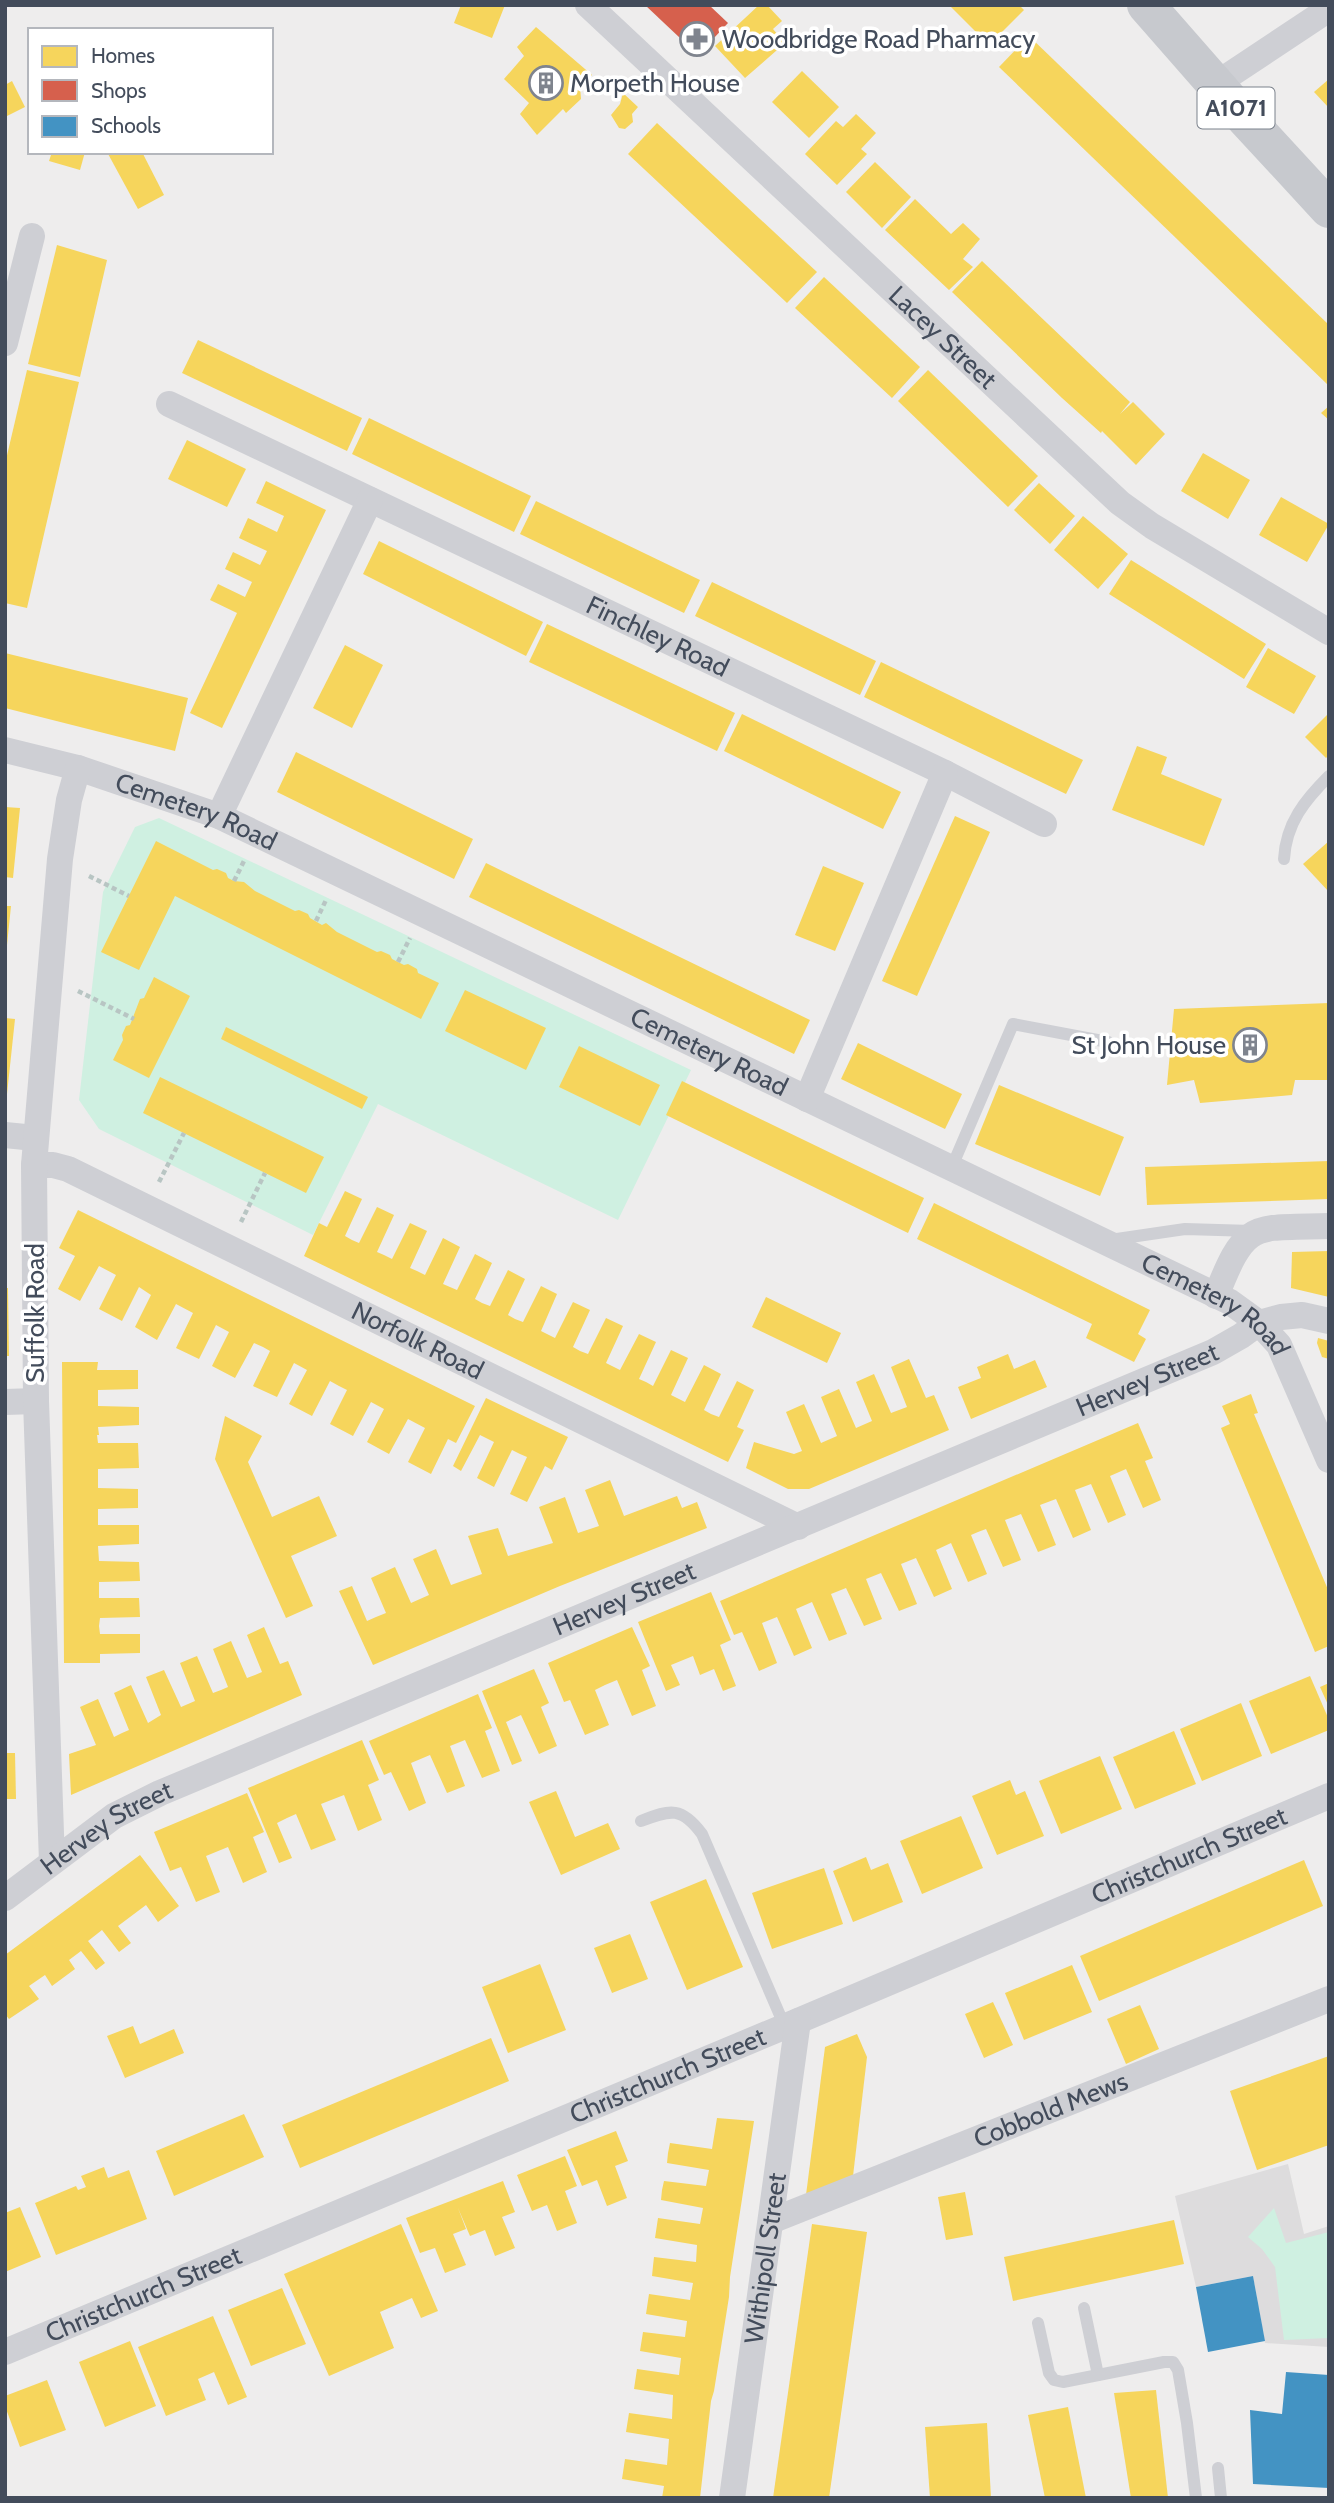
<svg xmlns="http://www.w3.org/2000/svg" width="1334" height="2503" font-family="Cabin,sans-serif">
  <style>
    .education { fill: #dddcdd }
    .green { fill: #cff0e1 }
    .homes { fill: #f6d55c }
    .shops { fill: #d6604d }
    .schools { fill: #4393c3 }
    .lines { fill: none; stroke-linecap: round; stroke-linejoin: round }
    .path { stroke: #b8c5c3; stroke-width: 4.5; stroke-dasharray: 5 3.5; stroke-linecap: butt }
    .service { stroke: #cecfd4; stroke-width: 12 }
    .minor { stroke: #cecfd4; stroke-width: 26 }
    .primary { stroke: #c7c9ce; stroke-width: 38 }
    .labels { text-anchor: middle; stroke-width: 7; stroke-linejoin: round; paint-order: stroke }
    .shield { fill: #fff; stroke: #7b828c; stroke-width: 2 }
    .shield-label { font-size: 24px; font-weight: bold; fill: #434c5b }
    .poi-label { font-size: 26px; fill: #434c5b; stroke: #fff; text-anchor: start }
    .street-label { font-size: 26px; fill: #434c5b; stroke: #fff }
  </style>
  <rect width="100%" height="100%" fill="#eeeded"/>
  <polygon class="education" points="1288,2164 1304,2234 1329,2226 1329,2347 1265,2343 1253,2276 1196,2287 1175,2196"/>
  <g class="green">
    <polygon points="159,818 691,1070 618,1220 378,1104 313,1235 99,1129 79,1100 103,892 135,827"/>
    <polygon points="1274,2208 1286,2243 1329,2232 1329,2338 1284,2340 1275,2267 1262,2249 1248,2237"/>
  </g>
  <g class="homes">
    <polygon points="461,5 505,5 492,38 454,23"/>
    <polygon points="759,5 767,5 782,21 773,29 785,43 745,78 715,46"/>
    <polygon points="949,5 1019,5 1024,10 989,45"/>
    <polygon points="536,27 592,75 580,86 581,99 566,113 563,109 537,135 520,114 529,103 504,79 524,56 517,47"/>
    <polygon points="1029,36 1329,325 1329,386 999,67"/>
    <polygon points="802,71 839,107 809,138 772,102"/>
    <polygon points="1329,79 1329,108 1314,92"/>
    <polygon points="12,81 25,107 5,117 5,85"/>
    <polygon points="623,93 638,107 632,114 633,122 625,129 619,128 611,115 620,104"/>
    <polygon points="856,114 876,133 861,149 867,154 837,185 805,154 836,121 843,127"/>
    <polygon points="657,123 817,272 787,303 628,154"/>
    <polygon points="52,152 85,152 80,170 49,161"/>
    <polygon points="107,152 142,152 164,195 138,209"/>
    <polygon points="875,162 911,197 882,228 846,192"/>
    <polygon points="915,199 951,234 963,223 980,239 963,259 973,267 949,290 885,230"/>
    <polygon points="57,245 107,260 80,377 28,364"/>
    <polygon points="982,261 1130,402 1120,414 1133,402 1165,434 1136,465 1102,431 1101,433 1062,398 952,292"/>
    <polygon points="824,277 920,367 892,398 795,308"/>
    <polygon points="198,340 362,418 347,451 182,373"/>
    <polygon points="27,370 79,382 27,608 5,603 5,464"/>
    <polygon points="928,370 1038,476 1008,507 898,401"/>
    <polygon points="1329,406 1329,420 1321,413"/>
    <polygon points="369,418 531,496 514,532 352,454"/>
    <polygon points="187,440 246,469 227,507 168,479"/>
    <polygon points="1203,453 1250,480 1228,519 1181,491"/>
    <polygon points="266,481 326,510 222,728 190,713 237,613 210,600 218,584 245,597 252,582 225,569 233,552 260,565 267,551 239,538 248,518 277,532 284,516 256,503"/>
    <polygon points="1039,483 1075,516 1050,544 1014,510"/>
    <polygon points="1281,497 1329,524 1307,562 1259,535"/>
    <polygon points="536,501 700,580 684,613 520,534"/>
    <polygon points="1083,516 1128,554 1098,589 1054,550"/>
    <polygon points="379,541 543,622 526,656 363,574"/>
    <polygon points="1131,560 1266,644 1244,679 1109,594"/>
    <polygon points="712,582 876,661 860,695 695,616"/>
    <polygon points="547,624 735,713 717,751 529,662"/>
    <polygon points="345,645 383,665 352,728 313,708"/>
    <polygon points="1268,648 1316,676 1294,714 1246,687"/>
    <polygon points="5,653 188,698 175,751 5,708"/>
    <polygon points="881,662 1083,760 1066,794 864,697"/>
    <polygon points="1329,713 1329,755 1326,758 1305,737"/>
    <polygon points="742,714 901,792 883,829 724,751"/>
    <polygon points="1137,746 1167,757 1161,774 1222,799 1204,846 1112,810"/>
    <polygon points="296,752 473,839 454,879 277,792"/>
    <polygon points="5,807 20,808 13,878 5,877"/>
    <polygon points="955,816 990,832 917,996 882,981"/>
    <polygon points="156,841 213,870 217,869 226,873 228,878 234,881 244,882 255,891 295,911 299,910 308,914 310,918 322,925 326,923 337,932 377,952 381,951 390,955 392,959 404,965 408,964 417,969 418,973 439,983 421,1019 175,896 139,970 101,952"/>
    <polygon points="1329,841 1329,892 1303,864"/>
    <polygon points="486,863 810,1020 794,1054 469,897"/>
    <polygon points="823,866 864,883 835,951 795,935"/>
    <polygon points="5,906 11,906 7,945 5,945"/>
    <polygon points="154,977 190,996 149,1078 113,1060 123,1040 122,1035 126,1026 130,1025 140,999 144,998"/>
    <polygon points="465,990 546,1028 526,1070 445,1031"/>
    <polygon points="1329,1003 1329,1080 1295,1080 1292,1095 1200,1103 1194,1080 1167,1085 1174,1009"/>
    <polygon points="5,1018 15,1019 7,1094 5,1094"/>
    <polygon points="226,1027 368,1097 362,1109 221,1039"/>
    <polygon points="858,1043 962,1094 945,1129 841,1079"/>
    <polygon points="579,1046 660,1085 640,1126 559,1087"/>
    <polygon points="160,1077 324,1157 306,1193 143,1113"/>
    <polygon points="682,1081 924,1198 908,1233 666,1115"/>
    <polygon points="999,1085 1124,1137 1100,1196 975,1144"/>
    <polygon points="1329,1161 1329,1199 1147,1205 1145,1167"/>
    <polygon points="345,1191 362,1199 345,1236 352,1240 359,1243 377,1207 394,1215 377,1252 384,1255 392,1259 410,1223 427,1231 410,1268 417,1271 425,1275 443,1238 460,1247 443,1284 457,1290 475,1254 492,1263 475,1299 482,1303 490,1306 508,1270 525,1279 508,1315 515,1319 523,1322 541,1286 557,1294 541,1331 555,1338 573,1302 590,1310 573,1347 580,1351 588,1354 606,1318 623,1326 606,1363 620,1370 639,1334 656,1342 639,1379 646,1382 653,1386 671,1350 688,1358 671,1395 685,1402 704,1365 721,1374 704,1410 711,1414 719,1417 737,1381 754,1390 737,1427 744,1430 728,1462 304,1256 319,1223 327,1227"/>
    <polygon points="934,1203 1150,1310 1138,1334 1146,1339 1134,1362 1086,1338 1092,1324 917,1239"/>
    <polygon points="78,1210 475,1406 456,1443 448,1439 431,1474 408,1462 425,1428 408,1419 389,1454 367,1442 384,1409 371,1402 353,1436 330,1424 347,1390 339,1386 330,1381 312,1416 289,1404 307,1370 294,1363 277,1397 253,1386 270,1351 263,1347 254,1343 235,1378 212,1366 229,1332 216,1325 199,1359 176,1348 193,1313 176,1304 157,1340 135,1327 151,1295 139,1287 122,1321 99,1309 116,1275 99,1266 80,1301 58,1289 75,1256 59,1248"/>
    <polygon points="1329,1251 1329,1297 1291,1288 1292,1252"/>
    <polygon points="5,1288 8,1288 9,1356 5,1356"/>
    <polygon points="766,1297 841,1333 827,1363 752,1327"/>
    <polygon points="1318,1338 1329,1341 1329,1359 1322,1357 1317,1343"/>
    <polygon points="1008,1354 1014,1369 1035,1360 1047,1387 971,1419 958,1387 981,1378 977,1367"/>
    <polygon points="909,1359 926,1398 934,1395 949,1430 809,1489 788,1489 746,1468 754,1442 794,1454 802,1451 786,1412 804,1404 821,1443 837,1436 821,1397 839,1389 856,1428 872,1421 856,1382 874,1374 891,1413 907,1407 891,1367"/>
    <polygon points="62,1362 98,1362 97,1370 138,1370 138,1389 98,1390 98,1406 139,1407 139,1425 98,1427 99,1435 97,1435 98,1443 138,1443 139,1468 98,1469 98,1488 138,1489 138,1508 98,1509 98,1525 139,1525 139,1544 98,1546 99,1561 139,1562 140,1581 99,1582 99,1598 139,1598 140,1617 100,1618 99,1626 100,1634 140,1634 140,1653 100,1654 100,1663 64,1663"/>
    <polygon points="1251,1394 1258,1413 1254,1414 1329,1592 1329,1646 1315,1652 1221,1428 1230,1424 1222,1406"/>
    <polygon points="486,1398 568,1437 552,1470 545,1466 527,1502 510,1494 527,1457 520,1454 512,1450 494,1487 477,1478 494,1442 480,1435 461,1471 453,1466"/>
    <polygon points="225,1416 262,1436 248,1462 272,1517 319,1496 337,1536 291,1556 313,1606 286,1618 215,1459"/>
    <polygon points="1138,1423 1153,1458 1145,1461 1161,1500 1143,1508 1126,1469 1110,1476 1126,1515 1108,1523 1091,1484 1075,1490 1091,1530 1073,1538 1056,1499 1040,1505 1056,1545 1038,1552 1021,1514 1005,1520 1021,1560 1003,1567 986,1529 978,1532 971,1535 987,1574 968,1582 951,1543 936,1550 952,1589 934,1597 916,1558 901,1564 917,1604 899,1611 881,1573 866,1579 882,1619 864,1626 846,1588 831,1594 847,1634 829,1641 812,1602 796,1609 812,1648 794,1656 777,1617 762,1623 777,1663 759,1671 742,1632 734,1635 720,1601"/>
    <polygon points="610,1480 624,1516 677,1496 682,1508 697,1502 707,1528 560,1586 373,1665 339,1591 352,1586 367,1621 376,1617 386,1613 371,1578 395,1567 411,1603 429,1595 413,1559 436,1549 451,1585 482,1574 468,1536 498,1528 508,1556 553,1543 539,1507 565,1497 578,1533 599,1526 585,1490"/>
    <polygon points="711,1592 731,1640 720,1645 736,1686 723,1691 714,1669 700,1675 693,1656 671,1665 680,1685 666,1691 638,1622"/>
    <polygon points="264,1627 280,1664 288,1661 302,1695 71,1795 69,1754 96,1745 80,1707 98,1699 114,1737 122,1733 129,1730 114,1693 131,1685 148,1723 161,1715 146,1677 164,1670 181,1707 195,1701 180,1663 197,1656 213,1693 221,1690 228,1687 213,1649 231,1641 247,1678 255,1675 262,1672 247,1635"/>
    <polygon points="632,1627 650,1666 642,1670 656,1706 632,1716 617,1680 605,1685 595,1690 609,1725 585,1735 570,1700 564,1702 548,1663"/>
    <polygon points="534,1669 549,1703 541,1707 557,1746 539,1754 521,1715 506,1722 522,1761 512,1765 482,1691"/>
    <polygon points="1310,1676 1329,1720 1329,1730 1271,1754 1249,1701"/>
    <polygon points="1329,1683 1329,1707 1320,1687"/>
    <polygon points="478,1694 492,1728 485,1731 500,1771 482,1778 465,1740 450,1746 465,1786 447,1793 430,1755 411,1763 426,1803 409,1811 391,1772 384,1775 369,1741"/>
    <polygon points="1241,1703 1262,1756 1202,1781 1180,1729"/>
    <polygon points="1174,1731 1196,1784 1135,1809 1113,1757"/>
    <polygon points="362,1740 379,1780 368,1785 382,1820 358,1831 344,1795 321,1804 336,1840 311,1850 296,1814 287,1818 277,1823 292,1858 279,1863 248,1788"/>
    <polygon points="5,1753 15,1753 16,1799 5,1799"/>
    <polygon points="1100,1756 1122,1809 1061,1834 1039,1781"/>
    <polygon points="1010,1780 1016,1795 1025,1791 1044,1836 997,1855 972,1796"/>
    <polygon points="556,1791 575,1837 608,1823 620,1849 561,1875 529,1802"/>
    <polygon points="247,1793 264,1832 253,1837 267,1872 243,1883 228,1847 206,1856 220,1892 196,1902 181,1867 170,1871 154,1832"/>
    <polygon points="961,1816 983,1868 922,1894 900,1841"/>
    <polygon points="140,1855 179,1906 158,1922 146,1905 118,1926 131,1943 119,1952 102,1930 88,1941 105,1963 96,1970 81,1951 69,1960 75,1969 52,1986 45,1975 29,1986 39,1999 9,2019 5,2014 5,1955"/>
    <polygon points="866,1857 871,1870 888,1863 903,1902 853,1922 833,1871"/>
    <polygon points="1304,1860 1323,1906 1099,2001 1080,1956"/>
    <polygon points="824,1868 843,1924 772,1949 752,1893"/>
    <polygon points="706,1879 743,1967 687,1990 650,1902"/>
    <polygon points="630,1934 648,1979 612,1993 594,1948"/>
    <polygon points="540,1964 566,2030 508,2053 482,1987"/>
    <polygon points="1072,1965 1092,2012 1024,2040 1005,1993"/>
    <polygon points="993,2002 1013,2045 984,2058 965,2014"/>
    <polygon points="1140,2005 1159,2049 1126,2064 1107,2019"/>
    <polygon points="133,2026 140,2044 174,2029 184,2053 125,2078 107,2036"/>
    <polygon points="857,2034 867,2057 853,2176 806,2195 825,2047"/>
    <polygon points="491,2038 509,2081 300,2168 282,2125"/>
    <polygon points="1329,2056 1329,2145 1257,2170 1230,2091"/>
    <polygon points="244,2114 264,2157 174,2196 156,2151"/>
    <polygon points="717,2118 754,2121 730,2277 729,2297 714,2391 711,2401 700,2498 662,2498 664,2486 622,2479 625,2459 667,2465 669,2439 626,2432 629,2413 672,2419 673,2395 634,2389 637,2369 679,2375 681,2358 640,2351 643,2332 685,2337 687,2321 646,2314 649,2294 690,2300 693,2283 652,2276 653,2266 654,2257 696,2262 697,2245 655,2238 658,2218 700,2224 703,2208 661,2200 662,2190 664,2181 706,2186 709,2170 667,2163 668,2153 670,2143 712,2149"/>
    <polygon points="616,2131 628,2161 615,2166 627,2198 607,2206 597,2180 582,2186 567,2150"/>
    <polygon points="565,2156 577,2186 565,2191 577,2223 557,2231 547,2205 532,2211 517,2175"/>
    <polygon points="104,2167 108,2178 129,2170 147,2219 56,2255 35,2203 76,2186 78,2190 86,2187 81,2176"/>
    <polygon points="503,2181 515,2212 502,2217 515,2248 495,2256 485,2230 470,2236 458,2208 466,2229 453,2234 466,2265 445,2273 435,2248 420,2253 406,2218"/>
    <polygon points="965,2192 973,2235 946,2240 938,2197"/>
    <polygon points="20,2207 41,2257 5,2272 5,2213"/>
    <polygon points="1174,2220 1184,2264 1013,2301 1004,2257"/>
    <polygon points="401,2224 438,2311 421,2318 412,2298 380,2312 394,2348 329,2376 284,2274"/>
    <polygon points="812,2224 867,2232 829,2498 773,2498"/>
    <polygon points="282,2288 306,2344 251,2366 228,2310"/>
    <polygon points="213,2316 247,2397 228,2405 214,2372 198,2379 206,2400 166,2416 138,2347"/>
    <polygon points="130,2341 156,2406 105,2427 79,2362"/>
    <polygon points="47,2380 66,2430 20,2447 5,2406 5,2396"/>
    <polygon points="1156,2390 1168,2498 1131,2498 1114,2393"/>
    <polygon points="1068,2407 1086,2498 1045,2498 1028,2415"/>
    <polygon points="987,2423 991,2498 930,2498 925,2427"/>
  </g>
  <polygon class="shops" points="645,5 709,5 728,23 698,55"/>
  <g class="schools">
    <polygon points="1253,2276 1265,2341 1208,2352 1196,2287"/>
    <polygon points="1286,2372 1329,2375 1329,2488 1253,2484 1250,2410 1282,2414"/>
  </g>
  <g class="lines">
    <g class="path">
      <polyline points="89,876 129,896"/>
      <polyline points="234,881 245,859"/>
      <polyline points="316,921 326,900"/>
      <polyline points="398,962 410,938"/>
      <polyline points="78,991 134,1019"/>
      <polyline points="159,1182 184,1133"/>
      <polyline points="241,1222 265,1173"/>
    </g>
    <g class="service">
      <path d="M1284 859C1286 823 1305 800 1329 776"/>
      <polyline points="951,1169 1013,1024 1108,1042"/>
      <polyline points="1110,1240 1185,1229 1252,1231"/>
      <path d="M641 1821C671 1809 682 1807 702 1834L785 2027"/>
      <polyline points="1084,2308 1098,2375"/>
      <polyline points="1038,2323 1049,2373 1054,2380 1063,2382 1164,2362 1173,2362 1178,2370 1187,2423 1196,2498"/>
      <polyline points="1218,2468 1221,2498"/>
    </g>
    <g class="minor">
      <path id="s1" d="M588 5 1120 503 1152 526 1329 632"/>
      <polyline points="1216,84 1329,9"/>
      <polyline points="5,343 32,236"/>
      <path id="s2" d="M169 404 945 773 1044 824"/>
      <path id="s3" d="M5 750 78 768 219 816 1230 1302 1259 1323 1279 1345 1329 1460"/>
      <polyline points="219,816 370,500"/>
      <polyline points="807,1099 945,773"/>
      <polyline points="5,1135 35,1138"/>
      <path id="s4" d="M34 1165H53L68 1169 798 1527"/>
      <path d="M1216 1296C1246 1220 1251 1228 1329 1226"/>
      <polyline points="5,1402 36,1401"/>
      <polyline points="52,1862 36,1401 34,1165 60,859 69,800 78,768"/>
      <path id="s5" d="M5 1898 114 1816 160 1793 1213 1352 1241 1336 1259 1323 1281 1317 1302 1315 1329 1321"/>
      <path id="s6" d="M771 2221 1329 1999"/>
      <path id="s7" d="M5 2352 798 2021 1329 1796"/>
      <path id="s8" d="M732 2498 798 2021"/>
    </g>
    <polyline class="primary" points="1146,5 1245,118 1329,209"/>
  </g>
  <defs>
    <g id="pharmacy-ring" transform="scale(1.75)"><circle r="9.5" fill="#fff" stroke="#7f848e" stroke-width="1.5"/><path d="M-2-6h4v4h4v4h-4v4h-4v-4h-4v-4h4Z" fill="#7f848e"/></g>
    <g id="building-ring" transform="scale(1.75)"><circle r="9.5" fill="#fff" stroke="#7f848e" stroke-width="1.5"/><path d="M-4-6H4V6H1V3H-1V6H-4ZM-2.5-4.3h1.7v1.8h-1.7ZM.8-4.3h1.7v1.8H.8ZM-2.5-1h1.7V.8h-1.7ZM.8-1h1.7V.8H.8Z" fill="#7f848e"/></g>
  </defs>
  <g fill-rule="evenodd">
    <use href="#pharmacy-ring" x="697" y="39"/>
    <use href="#building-ring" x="546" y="83"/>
    <use href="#building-ring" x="1250" y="1045"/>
  </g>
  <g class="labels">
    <rect class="shield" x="1197.5" y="87.5" width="77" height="41" rx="5"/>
    <g class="shield-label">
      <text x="1236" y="116">A1071</text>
    </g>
    <g class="poi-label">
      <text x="722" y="48">Woodbridge Road Pharmacy</text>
      <text x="570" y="92">Morpeth House</text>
      <text x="1226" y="1054" text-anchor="end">St John House</text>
    </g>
    <g class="street-label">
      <text dy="9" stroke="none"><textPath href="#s1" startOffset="486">Lacey Street</textPath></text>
      <text dy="9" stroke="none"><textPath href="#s2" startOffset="541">Finchley Road</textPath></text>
      <text dy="9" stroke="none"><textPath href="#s3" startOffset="201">Cemetery Road</textPath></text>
      <text dy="9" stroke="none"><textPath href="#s3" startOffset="768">Cemetery Road</textPath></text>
      <text dy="9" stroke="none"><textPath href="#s3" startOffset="1335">Cemetery Road</textPath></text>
      <text transform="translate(35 1313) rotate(-90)" y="9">Suffolk Road</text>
      <text dy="9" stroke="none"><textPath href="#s4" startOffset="424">Norfolk Road</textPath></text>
      <text dy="9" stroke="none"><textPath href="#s5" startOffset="1258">Hervey Street</textPath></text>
      <text dy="9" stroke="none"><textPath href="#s5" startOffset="691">Hervey Street</textPath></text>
      <text dy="9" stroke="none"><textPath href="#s5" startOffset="124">Hervey Street</textPath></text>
      <text dy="9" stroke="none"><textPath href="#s7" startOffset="1284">Christchurch Street</textPath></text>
      <text dy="9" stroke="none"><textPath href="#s7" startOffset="718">Christchurch Street</textPath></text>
      <text dy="9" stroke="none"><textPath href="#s6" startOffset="301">Cobbold Mews</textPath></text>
      <text dy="9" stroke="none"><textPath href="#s8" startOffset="242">Withipoll Street</textPath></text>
      <text dy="9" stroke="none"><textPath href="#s7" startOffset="150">Christchurch Street</textPath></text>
    </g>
  </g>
  <rect width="1334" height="2503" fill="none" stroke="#434c5b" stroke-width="14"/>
  <rect x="28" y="28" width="245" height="126" fill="#ffffff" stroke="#b4b7bd" stroke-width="2"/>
  <rect x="42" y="46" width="35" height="21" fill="#f6d55c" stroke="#b4b7bd" stroke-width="2"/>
  <text x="91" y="63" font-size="21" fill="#434c5b">Homes</text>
  <rect x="42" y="80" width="35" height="21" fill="#d6604d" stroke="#b4b7bd" stroke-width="2"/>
  <text x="91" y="98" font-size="21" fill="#434c5b">Shops</text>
  <rect x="42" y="116" width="35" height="21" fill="#4393c3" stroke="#b4b7bd" stroke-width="2"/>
  <text x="91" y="133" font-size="21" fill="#434c5b">Schools</text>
</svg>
